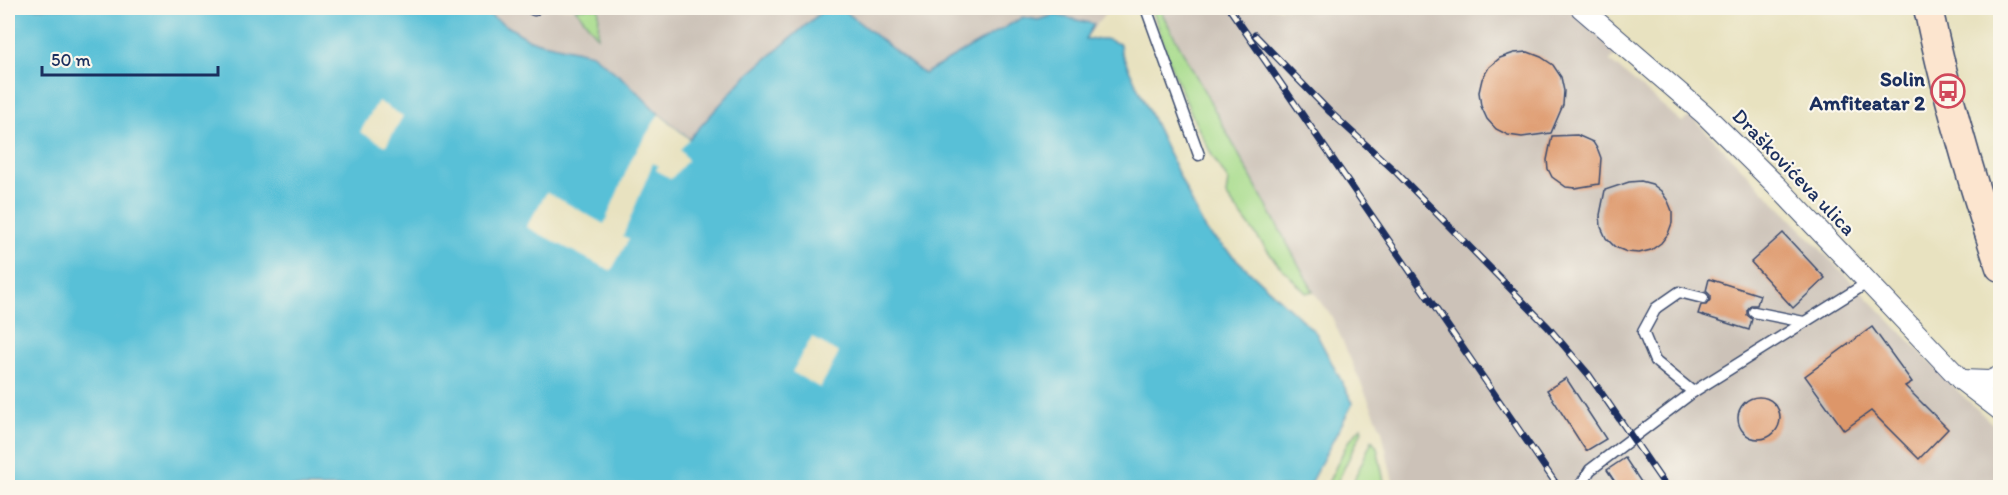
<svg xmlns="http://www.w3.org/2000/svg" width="2008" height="495" font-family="Itim,sans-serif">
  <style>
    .industrial { fill: #ccc2b8 }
    .green { fill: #a7dc8c; stroke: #618675; stroke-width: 1.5 }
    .water { fill: #59c0d7; stroke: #3a789a; stroke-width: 1.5 }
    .pier { fill: #e8e2c0 }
    .building { fill: #dd9669 }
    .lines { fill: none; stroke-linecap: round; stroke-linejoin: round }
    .service-casing { stroke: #3a4a6d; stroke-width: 13 }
    .minor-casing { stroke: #3a4a6d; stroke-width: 22 }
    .secondary-casing { stroke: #3a4a6d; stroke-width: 31 }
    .service { stroke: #fff; stroke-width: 10 }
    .minor { stroke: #fff; stroke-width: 20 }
    .secondary { stroke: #fce5cf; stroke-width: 28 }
    .rail-casing { stroke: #1b2f5e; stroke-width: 7 }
    .rail { stroke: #fbf7ec; stroke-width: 4.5; stroke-dasharray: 14; stroke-linecap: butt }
    .labels { text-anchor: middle; stroke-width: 4.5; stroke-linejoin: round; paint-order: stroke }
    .poi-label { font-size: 21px; font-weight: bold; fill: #1b2f5e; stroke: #fbf7ec; text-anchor: end }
    .street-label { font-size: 21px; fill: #1b2f5e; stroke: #fbf7ec }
  </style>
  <rect width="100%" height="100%" fill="#fbf7ec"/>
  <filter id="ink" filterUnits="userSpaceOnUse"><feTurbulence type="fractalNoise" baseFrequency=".0167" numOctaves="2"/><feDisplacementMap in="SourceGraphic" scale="12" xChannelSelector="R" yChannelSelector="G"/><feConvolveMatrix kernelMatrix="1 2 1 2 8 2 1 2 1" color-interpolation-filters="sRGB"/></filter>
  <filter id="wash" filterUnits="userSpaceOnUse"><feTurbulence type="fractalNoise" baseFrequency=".008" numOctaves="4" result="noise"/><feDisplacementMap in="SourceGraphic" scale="24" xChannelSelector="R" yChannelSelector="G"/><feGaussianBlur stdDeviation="1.35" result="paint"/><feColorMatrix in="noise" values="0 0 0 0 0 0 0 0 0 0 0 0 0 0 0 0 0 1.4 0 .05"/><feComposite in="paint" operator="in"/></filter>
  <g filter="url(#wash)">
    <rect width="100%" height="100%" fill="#e8e2c0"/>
    <g class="industrial">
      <polygon points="478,8 826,8 764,60 809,194 402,32 592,54 530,40"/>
      <polygon points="841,8 1110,8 1085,39 1093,24 1055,15 1038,20 1023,17 924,74"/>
      <polygon points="1159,8 1570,8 1617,51 1610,61 1682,122 1691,116 1962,395 2000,431 2000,487 1394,487 1382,431 1331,315 1313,291"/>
    </g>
    <g class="green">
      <polygon points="575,8 599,8 598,37"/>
      <polygon points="1152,8 1159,8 1313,291 1306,293 1277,263 1226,195 1228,180 1214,159 1196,124 1171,67"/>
      <polygon points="1361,427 1362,431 1335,487 1326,487 1348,442"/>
      <polygon points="1372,440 1377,447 1385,487 1351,487"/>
    </g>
    <polygon class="water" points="8,8 478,8 530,40 592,54 627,82 659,114 689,139 744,78 826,8 841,8 924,74 1023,17 1038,20 1055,15 1094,24 1085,39 1105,39 1120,44 1121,52 1205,230 1316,333 1353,403 1308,487 8,487"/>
    <g class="pier">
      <polygon points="378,101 403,116 386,146 360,132"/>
      <polygon points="659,114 689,139 680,150 688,160 671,179 656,170 658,166 653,163 623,236 629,239 611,271 526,227 547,192 604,224 632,158"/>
      <polygon points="812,337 839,353 820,388 792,372"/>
    </g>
    <g id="blocks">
      <g class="building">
        <polygon points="1528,52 1541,57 1553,65 1561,77 1564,91 1563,105 1551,133 1522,137 1508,135 1496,129 1487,119 1481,106 1479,92 1482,79 1489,67 1500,58 1514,53"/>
        <polygon points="1577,135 1593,142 1598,150 1601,158 1599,184 1575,188 1566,187 1552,177 1548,169 1547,160 1552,136"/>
        <polygon points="1641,181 1652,184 1661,191 1668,201 1672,211 1672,223 1668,234 1661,243 1651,250 1639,253 1627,252 1615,247 1606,238 1601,227 1600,215 1605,190 1629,182"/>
        <polygon points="1783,233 1825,278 1793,308 1751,262"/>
        <polygon points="1709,279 1760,295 1757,305 1751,305 1747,310 1747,315 1752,319 1749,330 1698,314 1701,305 1706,305 1710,300 1710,295 1706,291"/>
        <polygon points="1872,327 1912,382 1905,386 1948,429 1919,459 1871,411 1844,430 1805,376"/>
        <polygon points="1566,378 1606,439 1586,451 1547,390"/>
        <circle cx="1759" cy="418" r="21"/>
        <polygon points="1625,458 1645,488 1619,488 1607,470"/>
      </g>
    </g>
  </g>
  <g filter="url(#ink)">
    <use href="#blocks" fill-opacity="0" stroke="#3a4a6d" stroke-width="1.5"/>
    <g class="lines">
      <g class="service-casing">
        <g id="service">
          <polyline points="530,8 534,10"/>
          <polyline points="1146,8 1199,155"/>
          <polyline points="1754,312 1804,322"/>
          <polyline points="1693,392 1655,361 1643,332 1656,308 1679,292 1703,298"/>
          <polyline points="1579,488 1590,470 1693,392 1867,283"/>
        </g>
      </g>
      <g class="minor-casing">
        <g id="minor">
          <polyline points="1581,8 1704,114 1776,185 1961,380 2000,410"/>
          <polyline points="1961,380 1990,381 2000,376"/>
        </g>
      </g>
      <g class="secondary-casing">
        <path id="secondary" d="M1928 8C1946 95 1972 182 2000 267"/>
      </g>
      <use href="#service" class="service"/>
      <use href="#minor" class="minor"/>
      <use href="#secondary" class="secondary"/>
      <g class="rail-casing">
        <g id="rail">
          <polyline points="1229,8 1559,488"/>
          <polyline points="1255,35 1330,112 1397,173 1548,327 1589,375 1667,488"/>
        </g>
      </g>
      <use href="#rail" class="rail"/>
    </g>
  </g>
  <defs>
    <g id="bus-ring" transform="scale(1.725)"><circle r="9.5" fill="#fbf7ec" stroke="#d1495b" stroke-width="1.5"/><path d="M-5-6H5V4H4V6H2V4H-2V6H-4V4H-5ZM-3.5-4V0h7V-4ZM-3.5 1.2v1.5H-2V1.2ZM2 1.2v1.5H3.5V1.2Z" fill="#d1495b"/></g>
  </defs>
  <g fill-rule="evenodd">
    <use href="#bus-ring" x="1948" y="91"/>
  </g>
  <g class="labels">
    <g class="poi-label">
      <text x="1925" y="86">Solin<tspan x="1925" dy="24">Amfiteatar 2</tspan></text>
    </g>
    <g class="street-label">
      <text transform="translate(1794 172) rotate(46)" y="7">Draškovićeva ulica</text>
    </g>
  </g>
  <rect width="2008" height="495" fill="none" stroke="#fbf7ec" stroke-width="30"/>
  <path d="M42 66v9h176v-9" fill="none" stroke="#1b2f5e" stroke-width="3"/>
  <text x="51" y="66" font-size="18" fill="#1b2f5e" stroke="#fbf7ec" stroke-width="4.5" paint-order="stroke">50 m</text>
</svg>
